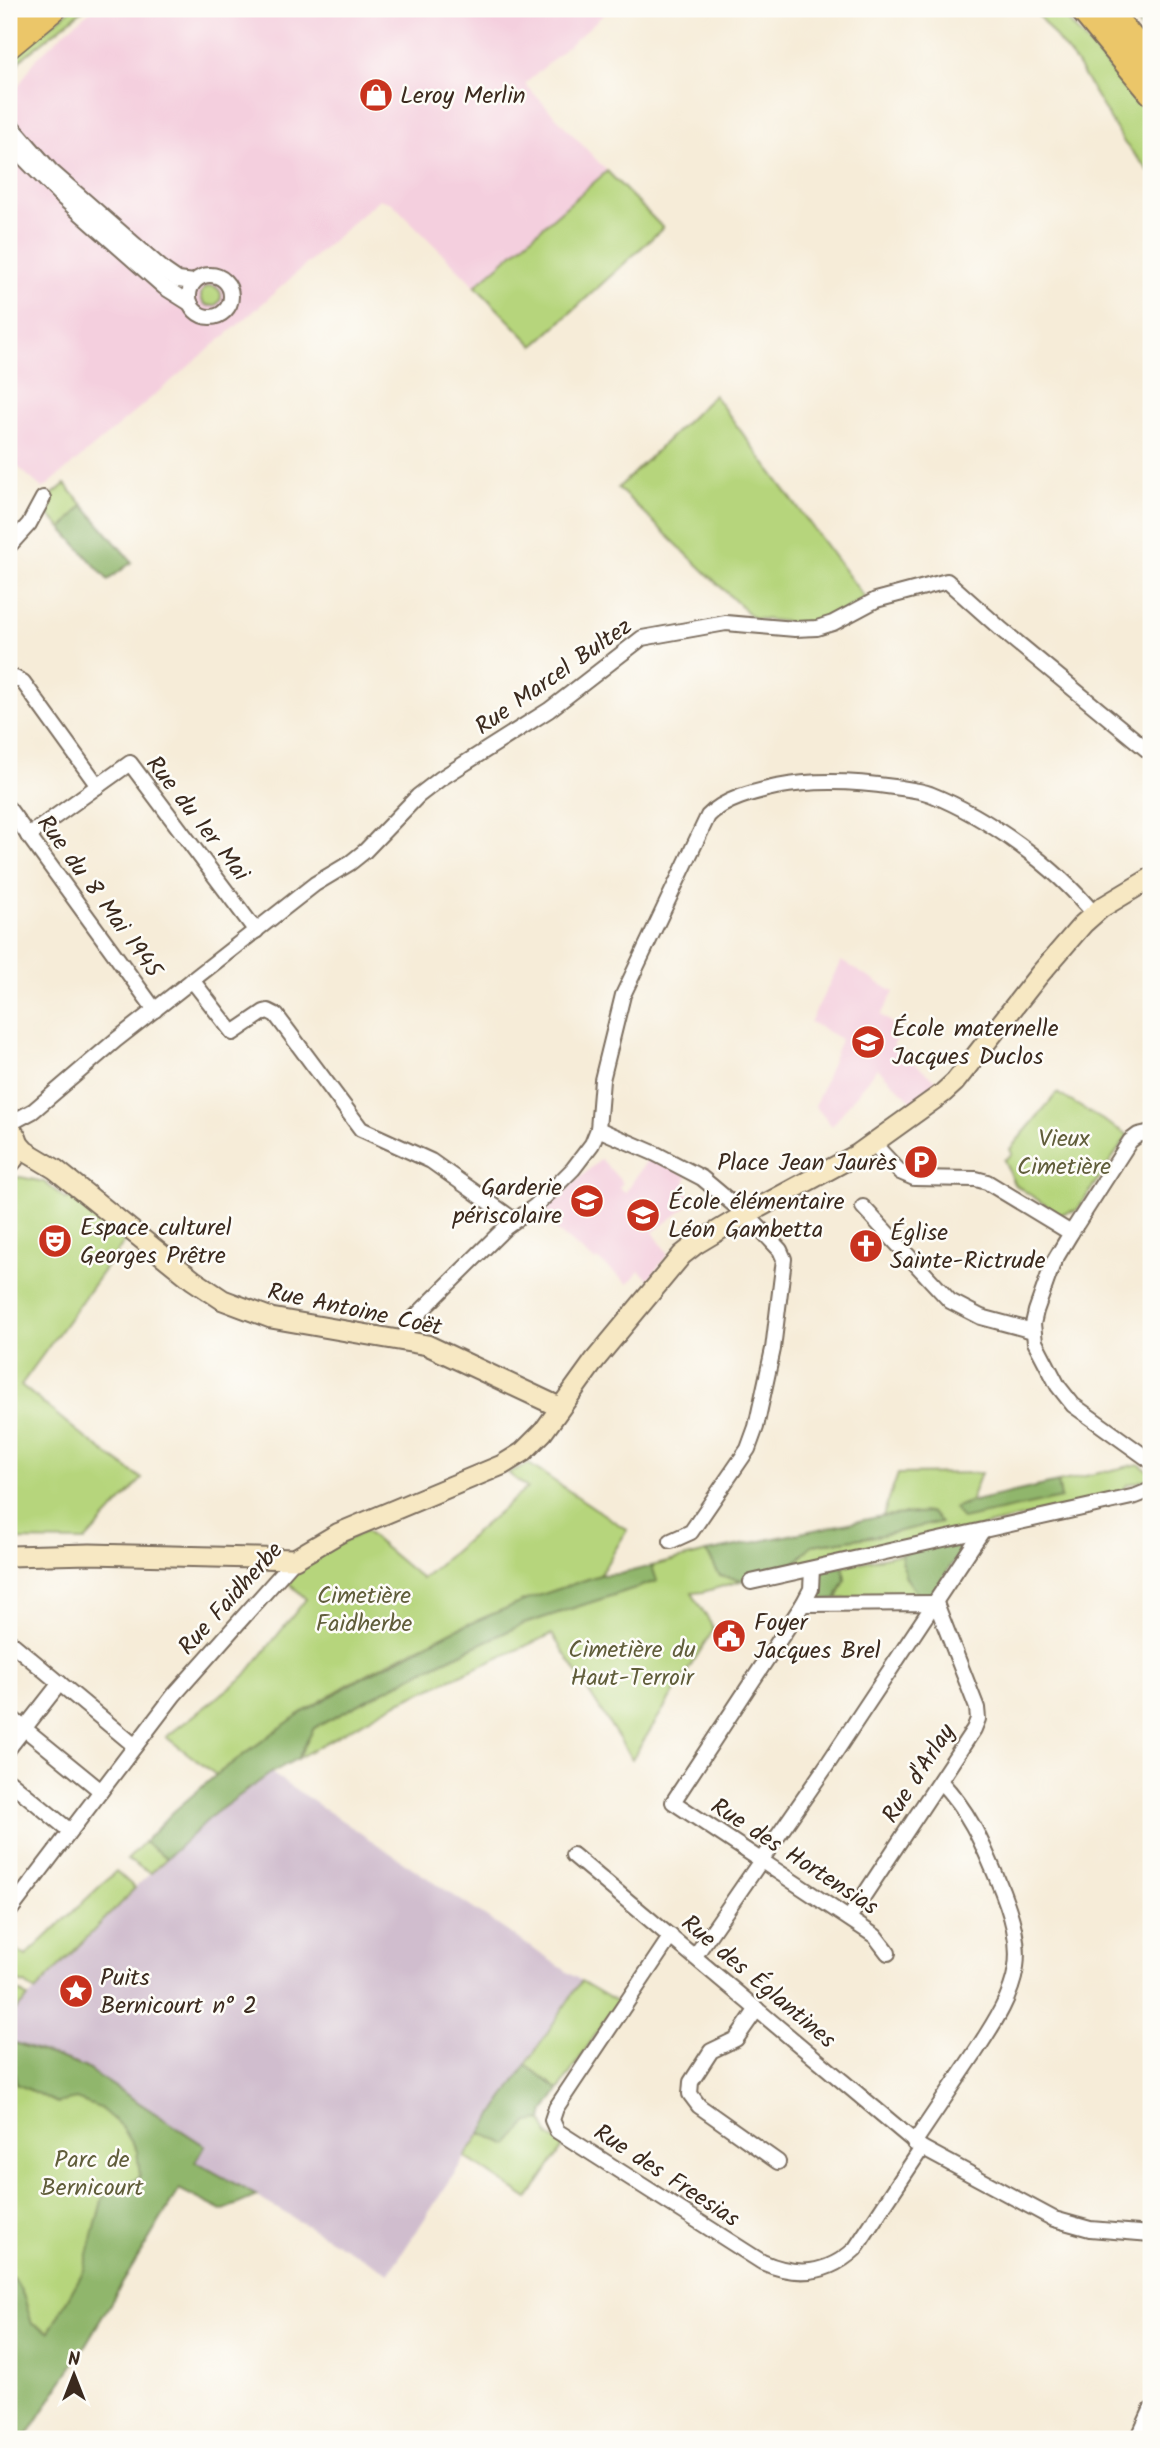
<svg xmlns="http://www.w3.org/2000/svg" width="1160" height="2448" font-family="Kalam,sans-serif">
  <style>
    .built { fill: #f4cfde }
    .industrial { fill: #d0bdce }
    .green { fill: #b6d57c; stroke: #78804d; stroke-width: 2 }
    .forest { fill: #90b66c; stroke: #667045; stroke-width: 2 }
    .lines { fill: none; stroke-linecap: round; stroke-linejoin: round }
    .street-casing { stroke: #7c6e5f; stroke-width: 18 }
    .secondary-casing { stroke: #7c6e5f; stroke-width: 23 }
    .primary-casing { stroke: #7c6e5f; stroke-width: 24 }
    .highway-casing { stroke: #7c6e5f; stroke-width: 28 }
    .street { stroke: #fff; stroke-width: 14 }
    .secondary { stroke: #f7e8c3; stroke-width: 19 }
    .primary { stroke: #ebc669; stroke-width: 21 }
    .highway { stroke: #ebc669; stroke-width: 24 }
    .labels { text-anchor: middle; stroke-width: 5; stroke-linejoin: round; paint-order: stroke }
    .poi-label { font-size: 24px; fill: #3b2a1e; stroke: #fdfcf7; text-anchor: start }
    .street-label { font-size: 24px; fill: #3b2a1e; stroke: #fdfcf7 }
    .park-label { font-size: 24px; fill: #605d3a; stroke: #fdfcf7 }
  </style>
  <rect width="100%" height="100%" fill="#fdfcf7"/>
  <filter id="ink" filterUnits="userSpaceOnUse"><feTurbulence type="fractalNoise" baseFrequency=".0143" numOctaves="2"/><feDisplacementMap in="SourceGraphic" scale="14" xChannelSelector="R" yChannelSelector="G"/><feConvolveMatrix kernelMatrix="1 2 1 2 8 2 1 2 1" color-interpolation-filters="sRGB"/></filter>
  <filter id="wash" filterUnits="userSpaceOnUse"><feTurbulence type="fractalNoise" baseFrequency=".00686" numOctaves="4" result="noise"/><feDisplacementMap in="SourceGraphic" scale="28" xChannelSelector="R" yChannelSelector="G"/><feGaussianBlur stdDeviation="1.57" result="paint"/><feColorMatrix in="noise" values="0 0 0 0 0 0 0 0 0 0 0 0 0 0 0 0 0 1.4 0 .05"/><feComposite in="paint" operator="in"/></filter>
  <g filter="url(#wash)">
    <rect width="100%" height="100%" fill="#f6ecd8"/>
    <g class="built">
      <polygon points="93,9 610,9 525,84 607,171 475,286 392,203 379,199 252,313 43,489 9,459 9,100 36,59 67,30"/>
      <polygon points="841,961 894,992 881,1015 903,1032 893,1045 940,1084 914,1103 877,1068 832,1126 815,1106 841,1039 810,1022"/>
      <polygon points="650,1156 687,1175 684,1191 695,1198 692,1203 653,1232 668,1254 649,1279 639,1271 628,1284 597,1259 595,1261 537,1216 601,1159 623,1183 619,1187 625,1193"/>
    </g>
    <polygon class="industrial" points="271,1773 581,1981 389,2273 196,2162 204,2146 84,2067 9,2041 9,2028 13,2014 140,1883 214,1814"/>
    <g class="green">
      <polygon points="71,9 84,9 20,60 9,79 9,56 38,36"/>
      <polygon points="1033,9 1058,9 1151,116 1151,173 1125,144 1077,64"/>
      <polygon points="607,171 663,228 534,346 475,286"/>
      <circle cx="211" cy="296" r="10"/>
      <polygon points="714,395 865,598 830,618 808,624 753,618 618,488"/>
      <polygon points="65,484 83,505 62,529 42,507 46,500"/>
      <polygon points="1057,1093 1128,1135 1077,1210 1059,1214 1014,1184 1004,1160 1012,1154 1010,1149"/>
      <polygon points="20,1177 44,1182 66,1199 73,1196 127,1238 21,1385 84,1437 142,1479 85,1541 9,1540 9,1179"/>
      <path d="M529 1464 627 1530 600 1575C493 1610 388 1655 294 1718 268 1736 242 1756 216 1775L166 1737 245 1676 306 1599 286 1580 319 1554 365 1531 422 1579 527 1488 508 1473Z"/>
      <polygon points="1139,1464 1151,1473 1151,1478 1127,1485 1118,1496 789,1569 812,1545 882,1535 940,1522 930,1512 883,1516 898,1474 981,1473 970,1502 954,1508 1060,1498 1058,1482"/>
      <polygon points="707,1552 720,1576 744,1580 703,1592 692,1593 714,1629 632,1759 552,1634 395,1704 298,1758 314,1728 420,1672 521,1625 656,1581 652,1566"/>
      <polygon points="901,1554 920,1598 837,1599 845,1580 843,1566"/>
      <polygon points="144,1842 167,1858 151,1873 127,1860"/>
      <polygon points="116,1871 135,1888 35,1991 25,1984 9,1980 9,1945 26,1956"/>
      <polygon points="581,1981 617,2002 559,2090 526,2065"/>
      <polygon points="11,1986 28,1998 13,2013 9,2027 9,1994"/>
      <polygon points="9,2041 84,2067 205,2146 81,2352 25,2439 9,2439"/>
      <polygon points="543,2120 548,2135 564,2145 528,2199 465,2157 481,2133 508,2145 528,2121"/>
    </g>
    <g class="forest">
      <polygon points="1126,9 1147,9 1151,14 1151,40"/>
      <polygon points="83,505 132,562 108,580 62,529"/>
      <polygon points="1058,1482 1061,1498 962,1519 954,1508 970,1502"/>
      <polygon points="930,1512 941,1522 882,1535 812,1545 789,1569 744,1580 720,1576 707,1552 883,1516"/>
      <polygon points="958,1541 963,1548 929,1598 920,1598 905,1576 901,1554"/>
      <polygon points="652,1566 657,1581 521,1625 420,1672 314,1728 298,1758 271,1773 214,1814 167,1858 144,1842 173,1812 216,1775 295,1717 362,1678 452,1631 526,1600 600,1575 620,1574"/>
      <polygon points="843,1566 845,1580 836,1599 811,1600 816,1572"/>
      <path d="M9 2041 84 2067 205 2146 196 2162 257 2196 222 2211 179 2189 81 2352 25 2439H9V2274C23 2285 27 2308 32 2324L49 2332 84 2270 104 2193 140 2177 137 2151 122 2127 100 2108 76 2099 57 2103 17 2084 9 2053Z"/>
      <polygon points="526,2065 559,2090 545,2111 543,2120 528,2122 508,2145 481,2133"/>
    </g>
  </g>
  <g filter="url(#ink)">
    <g class="lines">
      <g class="street-casing">
        <g id="street">
          <polyline points="9,123 51,171 165,271 178,280 194,282"/>
          <polyline points="9,143 63,198 164,287 191,304"/>
          <circle cx="210" cy="296" r="21"/>
          <polyline points="9,546 29,524 43,498"/>
          <polyline points="9,679 15,678 23,682 98,786"/>
          <polyline points="9,809 155,1010"/>
          <polyline points="28,836 130,763 256,931"/>
          <polyline points="192,980 233,1033 264,1012 268,1011 276,1015 361,1129 431,1161 514,1220"/>
          <polyline points="9,1124 33,1111 116,1040 315,884 350,863 365,851 418,796 440,779 549,710 642,638 726,623 795,629 817,628 833,623 876,600 947,581 1002,630 1151,753"/>
          <polyline points="598,1129 656,1154 702,1178 752,1220 780,1250 784,1259 773,1349 756,1427 748,1449 691,1532 671,1541"/>
          <polyline points="874,1144 900,1172 914,1178 976,1179 987,1182 1071,1233 1053,1263 1036,1311 1033,1324 1035,1342 1058,1386 1073,1405 1151,1461"/>
          <polyline points="863,1207 950,1301 981,1317 1033,1331"/>
          <polyline points="1071,1233 1130,1141 1138,1135 1151,1132"/>
          <path d="M404 1340 409 1323 506 1227 534 1207 556 1186 573 1169 592 1144 598 1129 602 1080 623 995 708 816C724 799 754 792 776 787 816 779 854 781 894 787 906 789 919 790 930 794 988 817 1055 866 1094 914"/>
          <polyline points="812,1569 811,1589 803,1604 673,1802 875,1936 888,1953"/>
          <polyline points="751,1582 1136,1496 1151,1490"/>
          <polyline points="803,1604 936,1603 977,1708 978,1719 974,1729 849,1918"/>
          <polyline points="9,1641 135,1746"/>
          <polyline points="9,1716 101,1791"/>
          <polyline points="9,1748 60,1683"/>
          <polyline points="9,1781 70,1831"/>
          <polyline points="573,1855 922,2148 1054,2219 1090,2229 1151,2234"/>
          <polyline points="9,1912 174,1695 295,1559"/>
          <path d="M671 1936 556 2108 552 2120 557 2131 762 2262C796 2277 827 2275 855 2249L922 2148"/>
          <polyline points="695,1956 827,1765 981,1533"/>
          <polyline points="757,2009 736,2039 711,2051 691,2082 690,2094 699,2106 778,2162"/>
          <path d="M914 2143C934 2113 954 2084 974 2054 1021 1983 1031 1958 996 1876 980 1838 969 1812 940 1781"/>
          <polyline points="1138,2439 1151,2410"/>
        </g>
      </g>
      <g class="secondary-casing">
        <g id="secondary">
          <path d="M9 1129C22 1139 21 1153 9 1164"/>
          <polyline points="18,1143 25,1151 55,1169 193,1280 223,1300 271,1318 427,1345 559,1407"/>
          <polyline points="9,1556 90,1554 295,1559 339,1533 502,1465 523,1452 543,1432 595,1360 682,1255 696,1244 736,1220 858,1154 943,1093 955,1082 1039,975 1083,924 1101,908 1151,878"/>
        </g>
      </g>
      <g class="primary-casing">
        <g id="primary">
          <polyline points="9,22 28,9"/>
          <polyline points="9,48 56,9"/>
        </g>
      </g>
      <g class="highway-casing">
        <g id="highway">
          <polyline points="1082,9 1151,92"/>
          <polyline points="1107,9 1151,62"/>
        </g>
      </g>
      <use href="#street" class="street"/>
      <use href="#secondary" class="secondary"/>
      <use href="#primary" class="primary"/>
      <use href="#highway" class="highway"/>
    </g>
  </g>
  <defs>
    <g id="shop-disc" transform="scale(1.75)"><circle r="9.5" fill="#c8321e" stroke="#fdfcf7"/><path d="M-5-2.5h2.3a2.7 3.5 0 0 1 5.4 0H5L5.5 6h-11ZM-1.5-2.5h3a1.5 2.3 0 0 0-3 0Z" fill="#fff"/></g>
    <g id="school-disc" transform="scale(1.75)"><circle r="9.5" fill="#c8321e" stroke="#fdfcf7"/><path d="M0-5L7-2L0 1L-7-2ZM-4 1L0 2.5L4 1V4Q0 6-4 4Z" fill="#fff"/></g>
    <g id="parking-disc" transform="scale(1.75)"><circle r="9.5" fill="#c8321e" stroke="#fdfcf7"/><path d="M-3.5-5.5H1a3.5 3.5 0 0 1 0 7H-1V5.5H-3.5ZM-1-3.4V-.6H.8a1.4 1.4 0 0 0 0-2.8Z" fill="#fff"/></g>
    <g id="theatre-disc" transform="scale(1.75)"><circle r="9.5" fill="#c8321e" stroke="#fdfcf7"/><path d="M-5-5.5Q0-4 5-5.5V0Q5 5 0 6Q-5 5-5 0ZM-3.3-2.5H-1v1.5H-3.3ZM1-2.5H3.3v1.5H1ZM-2.8 1Q0 5.5 2.8 1Z" fill="#fff"/></g>
    <g id="church-disc" transform="scale(1.75)"><circle r="9.5" fill="#c8321e" stroke="#fdfcf7"/><path d="M-1.2-6h2.4v3.5h3.3v2.4h-3.3V6h-2.4V-.1h-3.3v-2.4h3.3Z" fill="#fff"/></g>
    <g id="civic-disc" transform="scale(1.75)"><circle r="9.5" fill="#c8321e" stroke="#fdfcf7"/><path d="M-.6-6.5H3V-4.5H.6V-3L4-1V1h2V6H-6V1h2V-1L-.6-3ZM-1.2 2.5V6h2.4V2.5Z" fill="#fff"/></g>
    <g id="sight-disc" transform="scale(1.75)"><circle r="9.5" fill="#c8321e" stroke="#fdfcf7"/><path d="M0-6L1.8-2.2L6-1.7L2.9 1.2L3.7 5.4L0 3.3L-3.7 5.4L-2.9 1.2L-6-1.7L-1.8-2.2Z" fill="#fff"/></g>
  </defs>
  <g fill-rule="evenodd">
    <use href="#shop-disc" x="376" y="95"/>
    <use href="#school-disc" x="868" y="1042"/>
    <use href="#parking-disc" x="921" y="1162"/>
    <use href="#school-disc" x="587" y="1201"/>
    <use href="#school-disc" x="643" y="1215"/>
    <use href="#theatre-disc" x="55" y="1241"/>
    <use href="#church-disc" x="866" y="1246"/>
    <use href="#civic-disc" x="729" y="1636"/>
    <use href="#sight-disc" x="76" y="1991"/>
  </g>
  <g class="labels">
    <g class="poi-label">
      <text x="400" y="103">Leroy Merlin</text>
      <text x="892" y="1036">École maternelle<tspan x="892" dy="28">Jacques Duclos</tspan></text>
      <text x="897" y="1170" text-anchor="end">Place Jean Jaurès</text>
      <text x="562" y="1195" text-anchor="end">Garderie<tspan x="562" dy="28">périscolaire</tspan></text>
      <text x="668" y="1209">École élémentaire<tspan x="668" dy="28">Léon Gambetta</tspan></text>
      <text x="80" y="1235">Espace culturel<tspan x="80" dy="28">Georges Prêtre</tspan></text>
      <text x="890" y="1240">Église<tspan x="890" dy="28">Sainte-Rictrude</tspan></text>
      <text x="754" y="1630">Foyer<tspan x="754" dy="28">Jacques Brel</tspan></text>
      <text x="100" y="1985">Puits<tspan x="100" dy="28">Bernicourt n° 2</tspan></text>
    </g>
    <g class="street-label">
      <text transform="translate(553 676) rotate(-35)" y="8">Rue Marcel Bultez</text>
      <text transform="translate(198 818) rotate(52)" y="8">Rue du 1er Mai</text>
      <text transform="translate(100 896) rotate(54)" y="8">Rue du 8 Mai 1945</text>
      <text transform="translate(355 1309) rotate(12)" y="8">Rue Antoine Coët</text>
      <text transform="translate(230 1598) rotate(-48)" y="8">Rue Faidherbe</text>
      <text transform="translate(918 1773) rotate(-57)" y="8">Rue d'Arlay</text>
      <text transform="translate(795 1856) rotate(33)" y="8">Rue des Hortensias</text>
      <text transform="translate(759 1981) rotate(40)" y="8">Rue des Églantines</text>
      <text transform="translate(667 2175) rotate(33)" y="8">Rue des Freesias</text>
    </g>
    <g class="park-label">
      <text x="1064" y="1146">Vieux<tspan x="1064" dy="28">Cimetière</tspan></text>
      <text x="364" y="1603">Cimetière<tspan x="364" dy="28">Faidherbe</tspan></text>
      <text x="632" y="1657">Cimetière du<tspan x="632" dy="28">Haut-Terroir</tspan></text>
      <text x="92" y="2167">Parc de<tspan x="92" dy="28">Bernicourt</tspan></text>
    </g>
  </g>
  <rect width="1160" height="2448" fill="none" stroke="#fdfcf7" stroke-width="35"/>
  <g transform="translate(74 2375)" stroke="#fdfcf7" stroke-width="5" paint-order="stroke">
  <path d="M0-5L12 26L0 18L-12 26Z" fill="#3b2a1e"/>
  <text y="-10" font-size="19" font-weight="bold" text-anchor="middle" fill="#3b2a1e">N</text>
  </g>
</svg>
